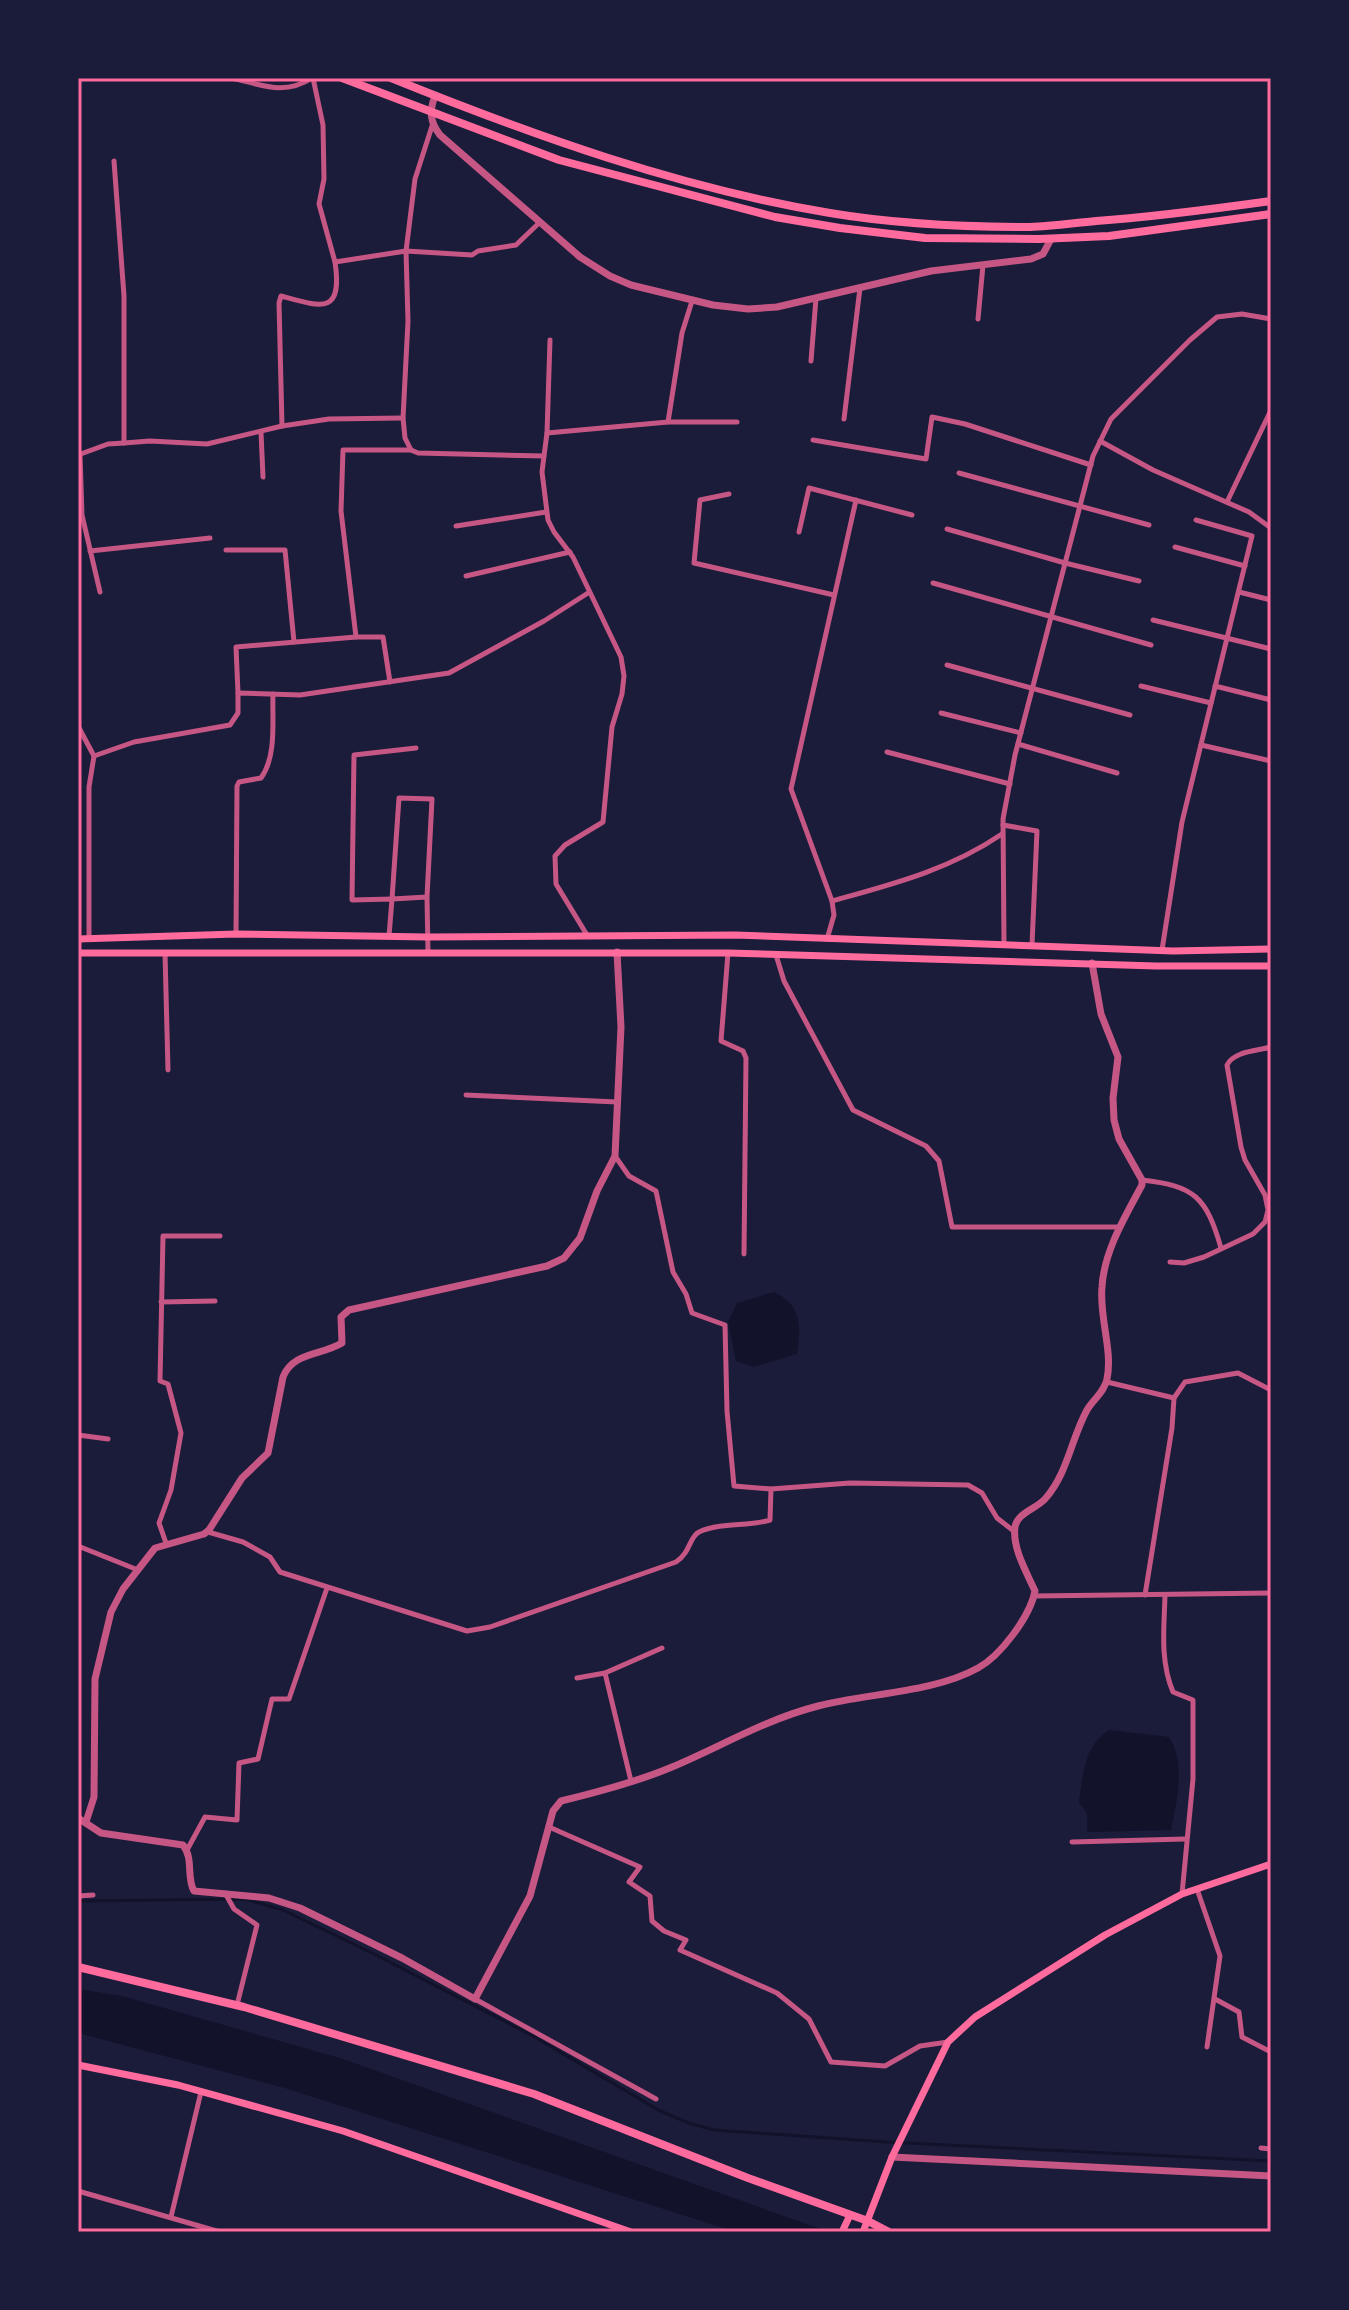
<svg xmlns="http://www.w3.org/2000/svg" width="1349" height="2310" font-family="'PT Sans',sans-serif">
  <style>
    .water { fill: #12122b }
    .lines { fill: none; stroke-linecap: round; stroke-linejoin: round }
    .stream { stroke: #12122b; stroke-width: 3 }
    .minor { stroke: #c65784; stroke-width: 5 }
    .tertiary { stroke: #c65784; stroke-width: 7 }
    .secondary { stroke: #ff6b9d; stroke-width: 7 }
    .primary { stroke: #ff6b9d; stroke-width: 8 }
    .neatline { fill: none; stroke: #ff6b9d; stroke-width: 3 }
  </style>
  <rect width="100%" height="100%" fill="#1b1b3a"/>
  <g class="water">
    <path d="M774 1292C802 1305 801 1327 797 1354L754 1367 736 1361 728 1322 737 1303Z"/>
    <path d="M1109 1730 1169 1737C1186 1763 1177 1801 1171 1830L1087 1832V1814L1079 1802C1083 1774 1084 1746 1109 1730Z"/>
    <polygon points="78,1989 122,1996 343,2059 829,2232 736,2232 285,2088 78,2033"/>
  </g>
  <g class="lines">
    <polyline class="stream" points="78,1901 245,1899 283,1910 376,1955 533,2036 660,2111 689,2123 714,2130 886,2142 1271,2161"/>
    <g class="minor">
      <path d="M232 78C262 85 284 96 312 78"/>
      <polyline points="313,78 323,125 324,179 319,204 335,262 406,251 472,255 478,251 516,245 539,223"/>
      <polyline points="433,123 415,179 406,251 408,321 403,418 405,438 411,450 418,453 544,456 542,472 548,520 554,532 573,557 621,657 624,676 622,694 612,727 603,822 565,845 555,856 556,884 587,935"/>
      <polyline points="114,161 124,296 124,443"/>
      <polyline points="978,319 983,265"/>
      <polyline points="550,340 547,433 668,422 682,333 692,301"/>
      <polyline points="811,361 816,298"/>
      <polyline points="844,419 860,288"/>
      <polyline points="668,422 737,422"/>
      <path d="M282 426 279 303 281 296C321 307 343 316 335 262"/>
      <polyline points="261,432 263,477"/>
      <polyline points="813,440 926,459 932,417 965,424 1091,465"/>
      <polyline points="1100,441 1153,470 1249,512 1271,528"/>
      <polyline points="80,454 82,515 100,592"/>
      <polyline points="78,455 108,444 124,443 150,441 207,444 282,426 329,419 403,418"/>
      <polyline points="544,456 547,433"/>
      <polyline points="959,473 1149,525"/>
      <polyline points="729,494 700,500 694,563 834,595"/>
      <polyline points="1227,502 1271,410"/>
      <polyline points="456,526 546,512"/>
      <polyline points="947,529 1065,563 1139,581"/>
      <polyline points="799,532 809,488 912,515"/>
      <polyline points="1175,547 1245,566"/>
      <polyline points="226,550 285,550 294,642"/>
      <polyline points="90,551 210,538"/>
      <polyline points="466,576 570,552"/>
      <polyline points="933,583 1151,645"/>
      <polyline points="1239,592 1271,600"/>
      <polyline points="1153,620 1271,649"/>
      <polyline points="356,637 383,637 390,682"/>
      <polyline points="947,665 1130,715"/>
      <polyline points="1141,686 1211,703"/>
      <polyline points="1215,686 1271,700"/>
      <polyline points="238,693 236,647 356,637 341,511 343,450 411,450"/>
      <polyline points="941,713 1021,733"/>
      <polyline points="78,726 94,756 89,787 89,939"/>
      <polyline points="1018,744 1117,773"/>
      <polyline points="1201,745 1271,761"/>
      <polyline points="887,752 1010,784"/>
      <polyline points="94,756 134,742 230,725 238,713 238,693 300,695 449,673 544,621 588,593"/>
      <polyline points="1003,825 1037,831 1032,945"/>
      <polyline points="427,897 432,799 399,798 392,899 427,897 428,953"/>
      <path d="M832 901C893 884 949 870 1002 834"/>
      <path d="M236 934 237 786 239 782 261 778C277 756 272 720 273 694"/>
      <polyline points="389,936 392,899 352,900 354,755 416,748"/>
      <polyline points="827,939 834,915 832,901 791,789 856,500"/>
      <polyline points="1004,945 1003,819 1015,755 1093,456 1111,419 1190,340 1217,317 1242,314 1271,319"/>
      <polyline points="1162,950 1182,822 1252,536 1196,520"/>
      <polyline points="165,953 168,1070"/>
      <polyline points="728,953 721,1041 743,1051 746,1058 744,1254"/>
      <polyline points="776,955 784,981 853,1110 926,1146 939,1161 952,1227 1120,1227"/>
      <polyline points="466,1095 617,1102"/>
      <polyline points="615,1156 629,1176 656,1191 673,1272 686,1294 692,1313 725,1325 727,1411 734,1486 771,1489"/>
      <path d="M1142 1180C1194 1186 1206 1196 1221 1248"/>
      <path d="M1170 1262 1184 1263 1204 1257 1253 1234 1265 1222 1268 1210 1265 1195 1245 1160 1241 1147 1227 1065C1234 1051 1257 1051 1271 1047"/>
      <polyline points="161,1302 215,1301"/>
      <polyline points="1107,1382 1174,1398 1172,1428 1145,1595"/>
      <polyline points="1174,1398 1185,1382 1238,1373 1271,1390"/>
      <polyline points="78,1435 108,1439"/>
      <path d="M208 1532 243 1542 270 1557 280 1572 467 1631 490 1627 676 1562C691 1552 689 1537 699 1532 721 1522 748 1527 770 1520L771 1489 850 1483 968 1485 982 1493 997 1518 1015 1532"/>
      <polyline points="166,1543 159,1523 171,1490 181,1433 168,1384 160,1381 163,1236 220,1236"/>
      <polyline points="78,1546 138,1570"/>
      <polyline points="1034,1596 1271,1593"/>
      <path d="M1165 1596C1164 1629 1160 1661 1173 1692L1193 1700V1779L1182 1894"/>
      <polyline points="577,1678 605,1673"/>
      <polyline points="631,1781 605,1673 662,1648"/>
      <polyline points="549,1827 640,1867 629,1882 650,1896 652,1921 664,1931 686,1940 680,1950 777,1993 809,2019 831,2062 885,2066 920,2046 948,2042"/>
      <polyline points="1072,1842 1185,1839"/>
      <polyline points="187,1850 205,1817 237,1820 239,1763 258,1759 272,1699 289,1699 327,1588"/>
      <polyline points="1197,1889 1220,1956 1207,2047"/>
      <polyline points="225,1893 234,1909 257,1925 237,2005"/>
      <polyline points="78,1896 93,1895"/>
      <polyline points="475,1999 656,2099"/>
      <polyline points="1215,1999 1239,2012 1242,2037 1271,2052"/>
      <polyline points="1261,2148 1271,2149"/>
      <polyline points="78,2191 220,2232"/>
      <polyline points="171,2217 201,2092"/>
    </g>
    <g class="tertiary">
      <path d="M435 96C429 111 430 122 440 135L580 257 610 276 631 285 713 305 748 309 777 307 931 271 1031 259 1043 254 1051 239"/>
      <path d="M78 1818 101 1833 183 1845C194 1859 186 1877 194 1891L269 1898 300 1908 402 1958 475 1999 530 1896 553 1811 561 1801C598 1792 637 1782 672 1767 722 1746 764 1720 818 1706 867 1693 933 1693 978 1668 1000 1656 1030 1617 1035 1591 1027 1573 1012 1548 1015 1527 1017 1513 1036 1509 1045 1499 1068 1473 1071 1439 1087 1410 1093 1400 1105 1391 1107 1379 1113 1350 1099 1317 1102 1287 1104 1251 1125 1217 1142 1185V1180L1119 1139 1114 1120 1113 1098 1118 1057 1101 1014 1092 963"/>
      <path d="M86 1822 94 1797 95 1679 111 1612 123 1589 155 1548 204 1534 209 1530 242 1478 268 1453 283 1377C293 1352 320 1356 342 1343L341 1317 349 1310 547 1266 564 1258 580 1238 597 1191 615 1156 621 1027 617 952"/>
      <polyline points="892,2157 1271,2176"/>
    </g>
    <g class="secondary">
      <polyline points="78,939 236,934 428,937 736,935 1173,951 1271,949"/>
      <polyline points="78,953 728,953 1156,966 1271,966"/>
      <polyline points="78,2065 178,2085 343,2131 631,2232"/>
      <polyline points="842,2232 850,2215"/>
      <polyline points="863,2232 892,2157 948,2042 975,2017 1105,1935 1182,1894 1271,1864"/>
    </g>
    <g class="primary">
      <polyline points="342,78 559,160 775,217 840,228 925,238 1039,239 1109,236 1271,214"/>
      <path d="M391 78C532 135 679 188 830 213 895 224 964 227 1030 227 1052 226 1074 223 1096 221 1155 217 1213 209 1271 201"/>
      <polyline points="78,1967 244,2007 534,2094 748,2178 868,2221 889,2232"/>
    </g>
  </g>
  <rect width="1349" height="2310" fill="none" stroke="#1b1b3a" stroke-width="160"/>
  <rect x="80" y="80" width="1189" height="2150" class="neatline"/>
</svg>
